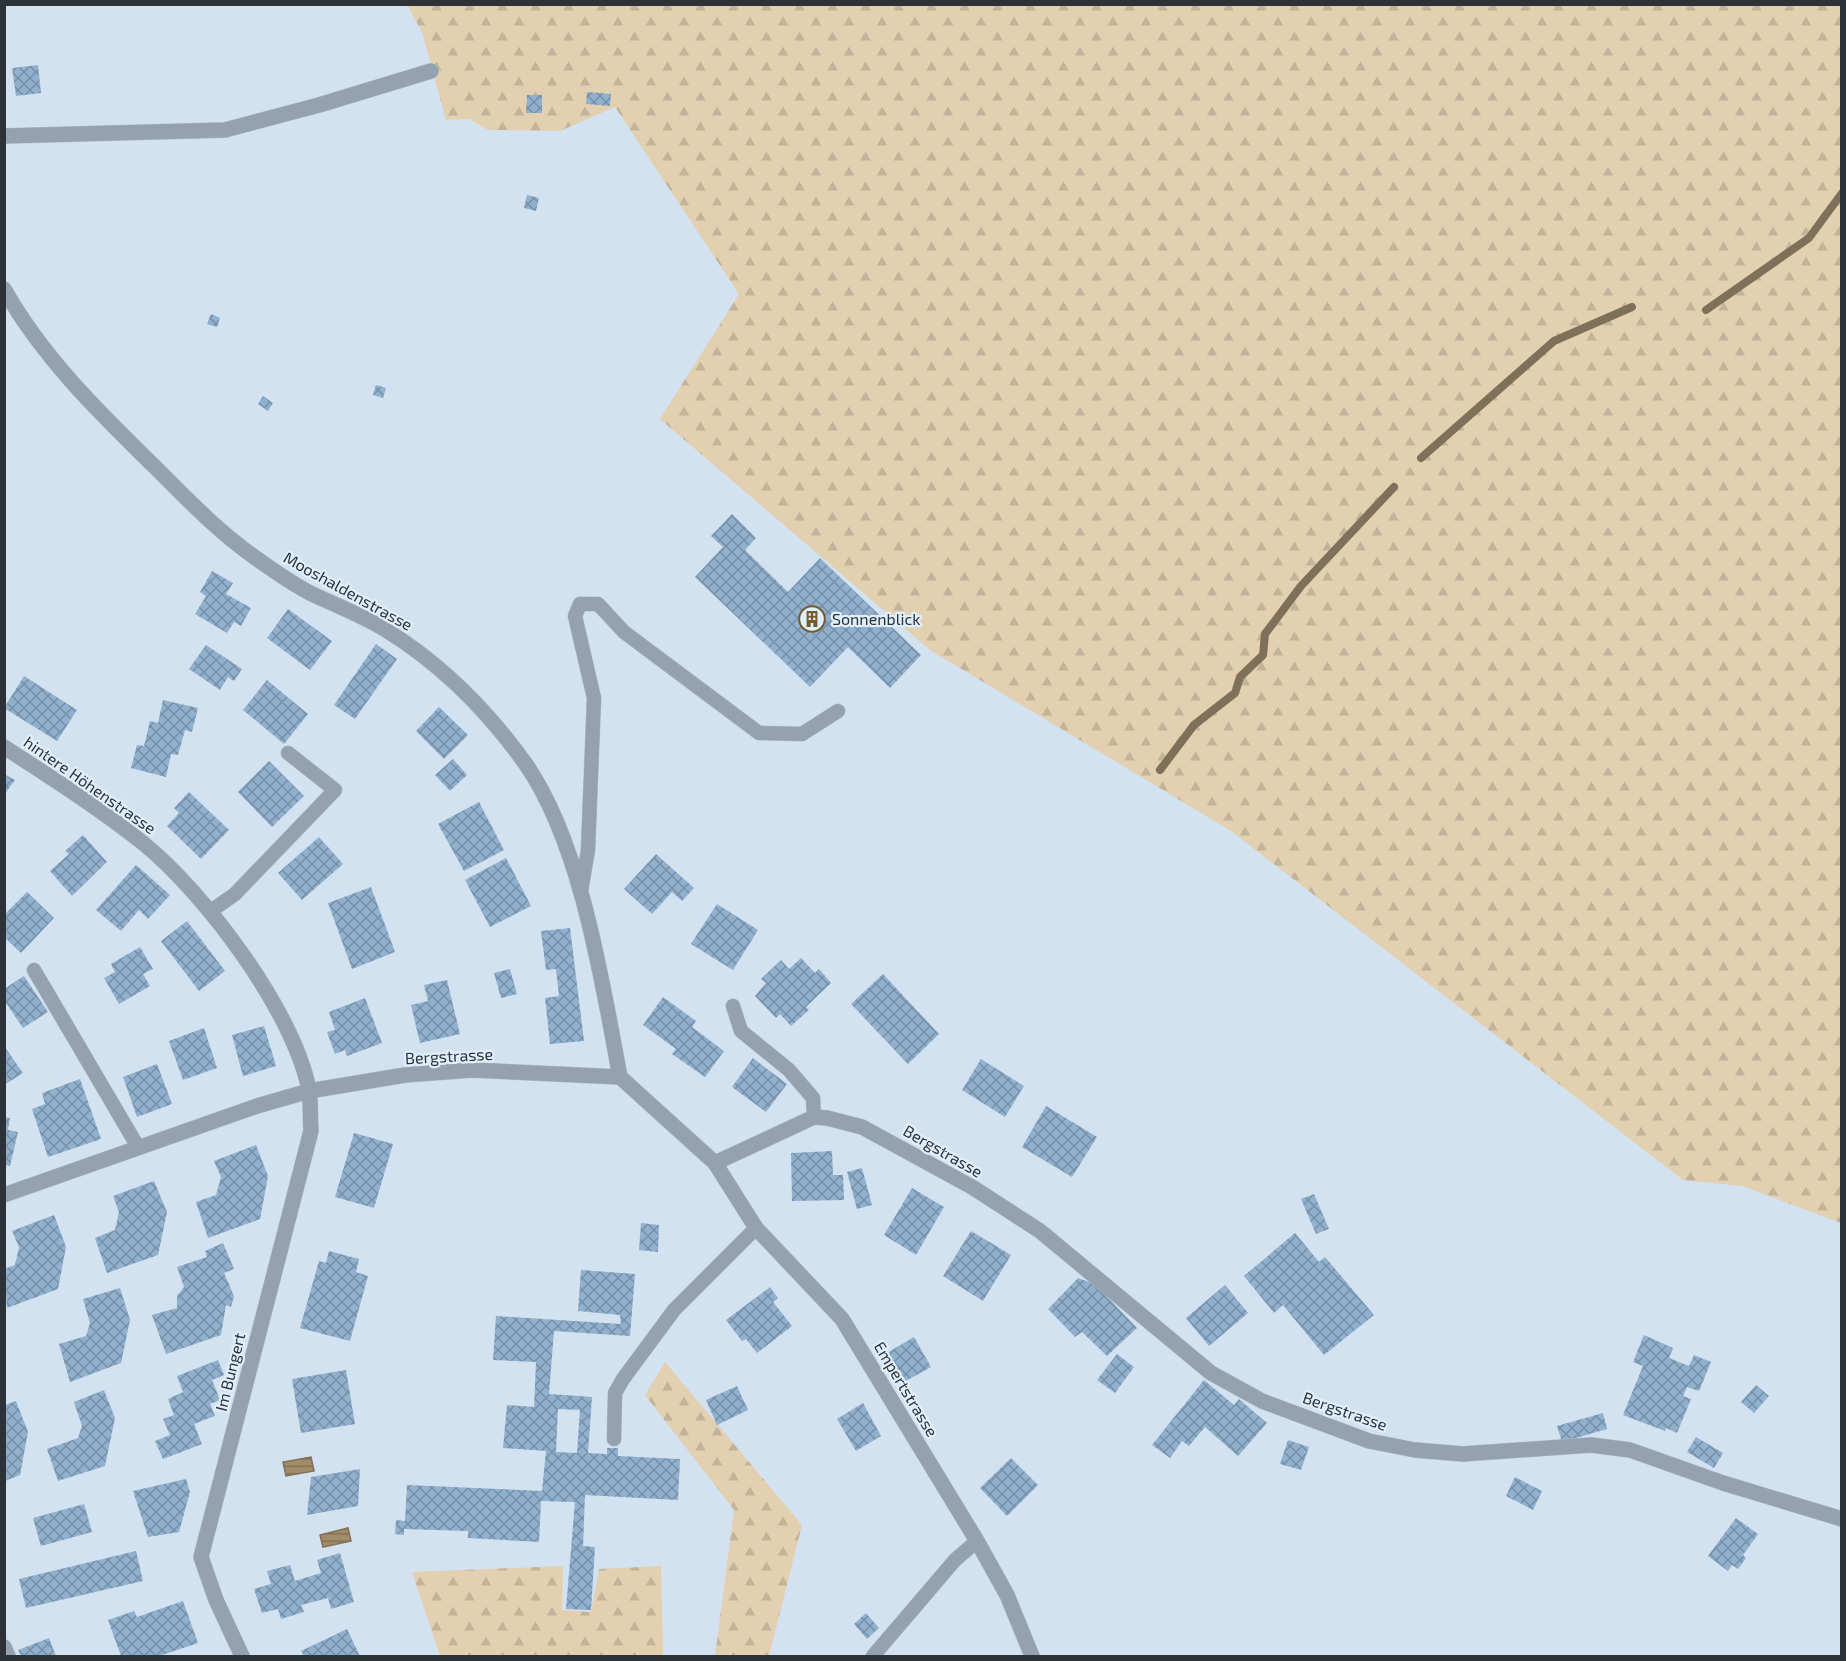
<svg xmlns="http://www.w3.org/2000/svg" width="1846" height="1661" font-family="'Exo 2',sans-serif">
  <style>
    .forest { fill: url(#forest-firs) }
    .water { fill: url(#water-rules); stroke: #7e7059; stroke-width: 1.5 }
    .lines { fill: none; stroke-linecap: round; stroke-linejoin: round }
    .stream { stroke: #7e7059; stroke-width: 8 }
    .building { fill: url(#building-cross-hatch); fill-rule: evenodd }
    .lane-casing { stroke: #b2bfcb; stroke-width: 15 }
    .street-casing { stroke: #b2bfcb; stroke-width: 16 }
    .lane { stroke: #94a2af; stroke-width: 14 }
    .street { stroke: #94a2af; stroke-width: 15 }
    .labels { text-anchor: middle; stroke-width: 4.5; stroke-linejoin: round; paint-order: stroke }
    .street-label { font-size: 16px; fill: #2c3237; stroke: #e0effd }
    .poi-label { font-size: 16px; fill: #2c3237; stroke: #e0effd; text-anchor: start }
  </style>
  <defs>
    <pattern id="forest-firs" width="22" height="20" patternUnits="userSpaceOnUse" patternTransform="scale(1.5)"><rect width="22" height="20" fill="#e2d0b1"/><path d="M5 1l3.5 6h-7zM16 11l3.5 6h-7z" fill="#c2b399"/></pattern>
    <pattern id="water-rules" width="6" height="5" patternUnits="userSpaceOnUse" patternTransform="scale(1.5)"><rect width="6" height="5" fill="#a18b68"/><path d="M0 2.5h6" fill="none" stroke="#837256"/></pattern>
    <pattern id="building-cross-hatch" width="8" height="8" patternUnits="userSpaceOnUse" patternTransform="scale(1.5)"><rect width="8" height="8" fill="#90b0ce"/><path d="M0 0l8 8M0 8l8-8" fill="none" stroke="#7690a8"/></pattern>
  </defs>
  <rect width="100%" height="100%" fill="#d3e2f0"/>
  <g class="forest">
    <polygon points="407,5 1841,5 1841,1223 1742,1186 1683,1180 1231,831 930,650 660,419 739,294 615,107 560,131 488,130 469,119 446,120 422,32"/>
    <polygon points="665,1362 802,1525 769,1656 715,1656 734,1510 645,1395"/>
    <polygon points="563,1566 562,1610 591,1612 599,1569 661,1566 663,1656 440,1656 412,1572"/>
  </g>
  <g class="water">
    <polygon points="311,1457 314,1471 286,1476 283,1462"/>
    <polygon points="348,1528 351,1541 323,1547 320,1535"/>
  </g>
  <g class="lines">
    <g class="stream">
      <polyline points="1706,310 1809,238 1842,193"/>
      <polyline points="1421,458 1554,341 1632,307"/>
      <polyline points="1160,770 1194,725 1235,693 1240,677 1263,655 1265,634 1301,586 1394,487"/>
    </g>
  </g>
  <g class="building">
    <polygon points="38,65 41,93 16,96 12,68"/>
    <polygon points="587,92 611,94 610,106 586,104"/>
    <polygon points="527,95 542,95 542,113 526,113"/>
    <polygon points="527,195 539,198 536,211 524,208"/>
    <polygon points="211,314 220,318 217,327 207,324"/>
    <polygon points="376,385 386,388 383,398 373,395"/>
    <polygon points="263,396 273,403 268,411 258,404"/>
    <polygon points="732,514 756,538 745,550 788,592 820,558 921,655 890,688 848,647 810,687 695,577 723,547 711,536"/>
    <polygon points="212,571 233,583 226,594 251,608 241,626 234,622 227,633 195,614 206,596 200,592"/>
    <polygon points="288,609 332,641 310,670 267,638"/>
    <polygon points="376,644 397,659 355,719 334,705"/>
    <polygon points="206,645 242,669 234,681 228,677 220,690 189,669"/>
    <polygon points="24,676 77,710 57,741 4,708"/>
    <polygon points="267,680 308,714 284,744 243,710"/>
    <polygon points="163,700 198,708 192,732 185,730 178,755 171,754 166,777 131,768 137,745 144,746 150,721 158,723"/>
    <polygon points="439,707 468,735 444,759 416,731"/>
    <polygon points="453,759 467,775 450,791 435,775"/>
    <polygon points="269,761 304,796 272,827 238,792"/>
    <polygon points="4,774 15,780 4,795"/>
    <polygon points="189,792 229,830 201,859 167,826 179,813 174,808"/>
    <polygon points="479,802 504,850 464,871 438,824"/>
    <polygon points="83,835 107,862 72,896 50,871 69,854 65,851"/>
    <polygon points="319,837 343,864 302,900 278,873"/>
    <polygon points="656,854 694,888 682,901 672,892 652,914 624,889"/>
    <polygon points="506,858 531,906 490,927 465,880"/>
    <polygon points="136,865 170,895 148,919 139,910 121,931 96,910"/>
    <polygon points="371,887 395,952 352,969 328,903"/>
    <polygon points="27,892 54,918 21,953 4,937 4,915"/>
    <polygon points="717,904 758,930 733,970 691,944"/>
    <polygon points="187,921 225,971 199,991 161,941"/>
    <polygon points="570,928 584,1041 550,1044 545,998 559,996 556,969 546,970 541,931"/>
    <polygon points="140,947 153,969 143,974 150,986 119,1004 104,978 115,972 111,964"/>
    <polygon points="801,958 815,973 819,969 831,983 806,1007 809,1010 791,1026 780,1014 776,1018 755,996 766,983 761,979 781,960 789,969"/>
    <polygon points="510,969 517,994 501,998 494,973"/>
    <polygon points="883,974 939,1034 908,1064 851,1004"/>
    <polygon points="24,976 48,1012 23,1028 4,1000 4,989"/>
    <polygon points="447,980 460,1034 420,1043 411,1005 428,1001 424,985"/>
    <polygon points="663,997 696,1021 692,1027 724,1051 705,1077 672,1054 676,1049 643,1025"/>
    <polygon points="365,998 382,1043 347,1056 345,1050 335,1054 327,1032 335,1030 329,1012"/>
    <polygon points="264,1026 276,1066 243,1076 232,1035"/>
    <polygon points="204,1028 217,1068 183,1080 169,1041"/>
    <polygon points="4,1046 23,1073 4,1085"/>
    <polygon points="753,1058 787,1084 766,1112 732,1087"/>
    <polygon points="981,1059 1024,1086 1005,1117 962,1090"/>
    <polygon points="157,1064 172,1104 137,1117 123,1077"/>
    <polygon points="80,1079 101,1139 48,1157 32,1109 45,1104 42,1093"/>
    <polygon points="1046,1106 1097,1137 1072,1177 1022,1147"/>
    <polygon points="4,1117 10,1118 8,1130 18,1132 10,1166 4,1165"/>
    <polygon points="354,1133 393,1144 374,1208 335,1197"/>
    <polygon points="256,1145 268,1176 260,1219 208,1238 196,1202 216,1195 221,1177 214,1161"/>
    <polygon points="832,1151 833,1175 843,1175 844,1200 792,1201 791,1153"/>
    <polygon points="862,1168 872,1205 857,1209 847,1172"/>
    <polygon points="154,1181 167,1212 158,1255 107,1273 95,1238 115,1230 119,1212 113,1196"/>
    <polygon points="912,1188 944,1207 916,1255 884,1235"/>
    <polygon points="1314,1194 1329,1229 1316,1234 1301,1199"/>
    <polygon points="54,1215 66,1247 58,1289 7,1308 4,1269 15,1265 19,1247 12,1231"/>
    <polygon points="641,1223 659,1225 658,1252 639,1250"/>
    <polygon points="971,1231 1011,1255 983,1301 943,1276"/>
    <polygon points="1295,1233 1319,1262 1325,1257 1374,1315 1324,1355 1283,1305 1274,1313 1244,1276"/>
    <polygon points="223,1243 234,1269 224,1273 234,1296 231,1307 226,1305 221,1335 166,1354 152,1315 177,1308 177,1296 184,1287 177,1267 207,1257 205,1251"/>
    <polygon points="329,1251 359,1259 356,1272 368,1276 350,1341 300,1328 319,1261 326,1263"/>
    <path d="M581 1270 635 1274 630 1336 554 1331 549 1394 592 1397 588 1453 607 1454V1448H618V1456L680 1459 678 1500 585 1495 583 1546 595 1547 591 1610 566 1609 575 1502 541 1501 539 1542 468 1538V1531L404 1529V1535L395 1534 396 1520 405 1521 407 1485 542 1491 546 1451 503 1448 507 1405 534 1407 536 1362 493 1360 496 1316 621 1324 620 1315 578 1311ZM558 1409 580 1410 577 1453 556 1452Z"/>
    <polygon points="1078,1278 1095,1284 1137,1328 1107,1356 1082,1332 1075,1337 1048,1309"/>
    <polygon points="1225,1285 1248,1313 1209,1346 1186,1318"/>
    <polygon points="770,1287 778,1298 773,1302 792,1326 757,1353 746,1339 742,1341 726,1320"/>
    <polygon points="120,1288 130,1320 121,1363 70,1382 59,1344 86,1336 90,1323 83,1299"/>
    <polygon points="1644,1335 1673,1348 1669,1358 1689,1366 1694,1355 1711,1362 1699,1391 1687,1387 1683,1396 1691,1399 1677,1433 1666,1428 1665,1431 1623,1415 1643,1366 1633,1362"/>
    <polygon points="914,1337 931,1367 904,1382 887,1353"/>
    <polygon points="1117,1354 1134,1367 1115,1393 1097,1380"/>
    <polygon points="218,1360 224,1375 212,1380 220,1400 210,1404 215,1416 194,1424 202,1444 163,1459 155,1441 170,1435 163,1419 174,1415 168,1399 183,1392 177,1376"/>
    <polygon points="346,1370 355,1424 301,1433 292,1379"/>
    <polygon points="1204,1380 1234,1405 1239,1399 1267,1423 1238,1456 1205,1427 1189,1446 1182,1441 1170,1458 1152,1445"/>
    <polygon points="1756,1385 1769,1396 1754,1413 1741,1402"/>
    <polygon points="737,1386 748,1410 717,1425 706,1400"/>
    <polygon points="104,1390 115,1418 105,1466 58,1481 47,1449 78,1438 82,1426 74,1402"/>
    <polygon points="16,1401 28,1432 20,1475 5,1481 5,1405"/>
    <polygon points="863,1403 881,1436 856,1451 837,1419"/>
    <polygon points="1603,1413 1607,1429 1562,1442 1557,1426"/>
    <polygon points="1696,1437 1723,1453 1714,1468 1687,1452"/>
    <polygon points="1288,1440 1309,1447 1301,1470 1280,1464"/>
    <polygon points="1011,1458 1038,1485 1007,1516 980,1488"/>
    <polygon points="360,1469 358,1506 307,1515 311,1477"/>
    <polygon points="1515,1477 1542,1491 1533,1510 1506,1496"/>
    <polygon points="186,1479 190,1492 179,1532 148,1537 133,1491"/>
    <polygon points="84,1504 92,1532 41,1546 33,1518"/>
    <polygon points="1736,1518 1758,1534 1743,1555 1746,1558 1738,1569 1732,1565 1728,1571 1708,1556"/>
    <polygon points="136,1551 143,1581 26,1608 19,1579"/>
    <polygon points="340,1553 354,1602 331,1609 328,1598 301,1605 304,1612 281,1619 278,1609 262,1613 254,1589 271,1584 267,1571 290,1565 295,1581 321,1573 317,1560"/>
    <polygon points="183,1601 198,1643 159,1656 121,1656 108,1620 134,1611 137,1617"/>
    <polygon points="866,1613 879,1628 867,1639 854,1624"/>
    <polygon points="347,1629 360,1656 304,1656 301,1651"/>
    <polygon points="49,1638 56,1656 21,1656 18,1650"/>
  </g>
  <g class="lines">
    <g class="lane-casing">
      <g id="lane">
        <polyline points="581,891 588,850 594,698 575,616 580,604 598,604 624,632 759,733 802,734 838,711"/>
        <polyline points="211,911 235,894 335,790 288,753"/>
        <polyline points="34,970 138,1147"/>
        <polyline points="733,1006 741,1031 789,1070 813,1098 814,1117"/>
        <polyline points="614,1439 615,1393 623,1379 674,1310 756,1228"/>
        <polyline points="873,1656 955,1560 977,1541"/>
      </g>
    </g>
    <g class="street-casing">
      <g id="street">
        <polyline points="4,136 225,130 319,105 431,71"/>
        <path d="M4 289C44 360 102 415 160 472 189 501 219 532 253 556 271 569 291 583 310 593 335 605 362 615 386 630 441 664 487 710 525 763 581 843 602 981 620 1077"/>
        <path d="M4 747C52 778 99 808 143 843 205 893 294 1012 309 1090 311 1103 310 1117 311 1131L201 1557 216 1600 242 1656"/>
        <polyline points="715,1163 814,1117 827,1118 862,1127 972,1187 1040,1231 1211,1373 1262,1401 1369,1441 1415,1450 1463,1454 1591,1445 1630,1450 1723,1483 1842,1519"/>
        <polyline points="4,1195 257,1106 309,1091 405,1075 472,1070 620,1077 715,1163 756,1228 842,1319 977,1541 1007,1595 1032,1656"/>
        <polyline points="4,1647 8,1656"/>
      </g>
    </g>
    <use href="#lane" class="lane"/>
    <use href="#street" class="street"/>
  </g>
  <defs>
    <g id="building-ring" transform="scale(1.35)"><circle r="9.5" fill="#e0effd" stroke="#755b2c" stroke-width="1.5"/><path d="M-4-6H4V6H1V3H-1V6H-4ZM-2.5-4.3h1.7v1.8h-1.7ZM.8-4.3h1.7v1.8H.8ZM-2.5-1h1.7V.8h-1.7ZM.8-1h1.7V.8H.8Z" fill="#755b2c"/></g>
  </defs>
  <g fill-rule="evenodd">
    <use href="#building-ring" x="812" y="619"/>
  </g>
  <g class="labels">
    <g class="street-label">
      <text transform="translate(348 591) rotate(29)" y="6">Mooshaldenstrasse</text>
      <text transform="translate(90 785) rotate(35)" y="6">hintere Höhenstrasse</text>
      <text transform="translate(449 1056) rotate(-3)" y="6">Bergstrasse</text>
      <text transform="translate(943 1151) rotate(30)" y="6">Bergstrasse</text>
      <text transform="translate(230 1372) rotate(-76)" y="6">Im Bungert</text>
      <text transform="translate(906 1389) rotate(59)" y="6">Empertstrasse</text>
      <text transform="translate(1345 1411) rotate(19)" y="6">Bergstrasse</text>
    </g>
    <g class="poi-label">
      <text x="832" y="625">Sonnenblick</text>
    </g>
  </g>
  <rect width="1846" height="1661" fill="none" stroke="#2c3237" stroke-width="12"/>
</svg>
